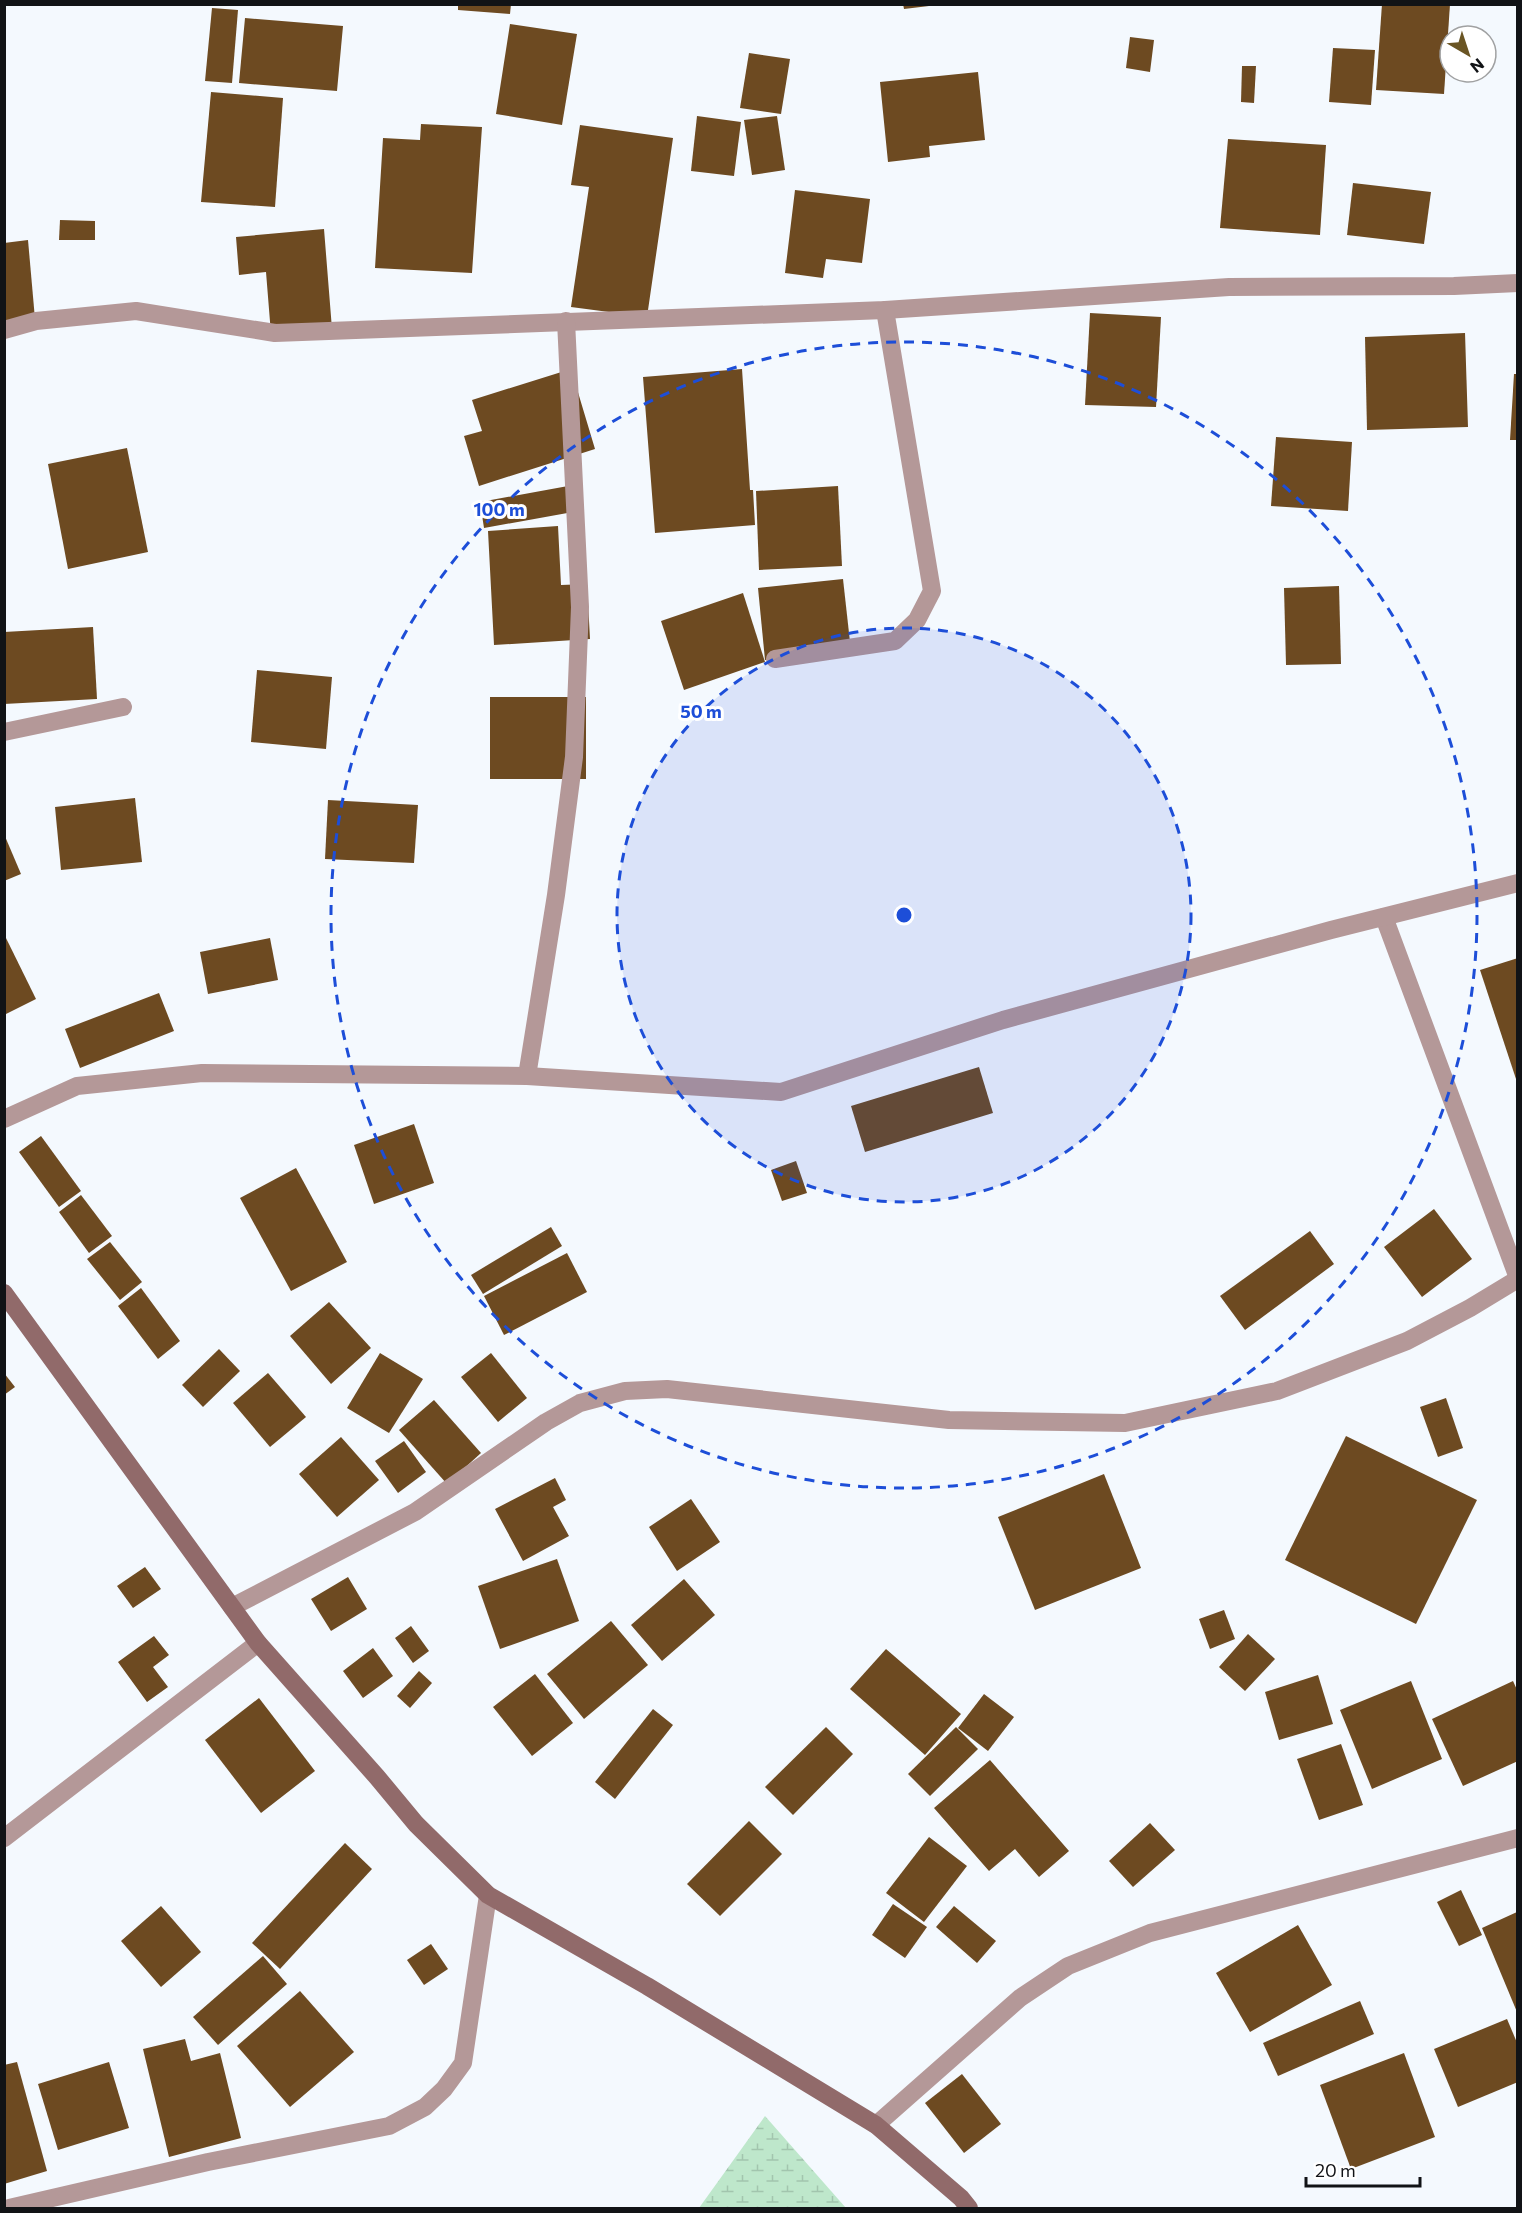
<svg xmlns="http://www.w3.org/2000/svg" width="1522" height="2213" font-family="Commissioner,sans-serif">
  <style>
    .wetland { fill: url(#wetland-marsh) }
    .building { fill: #6d4a21 }
    .lines { fill: none; stroke-linecap: round; stroke-linejoin: round }
    .street { stroke: #b49898; stroke-width: 18 }
    .secondary { stroke: #916a6a; stroke-width: 18 }
    .ring { fill: none; stroke: #1d4ed8; stroke-width: 3; stroke-dasharray: 10 8 }
    .centre { fill: #1d4ed8; stroke: #fff; stroke-width: 3 }
    .ring-label { font-size: 18px; text-anchor: middle; font-weight: bold; fill: #1d4ed8; stroke: #fff; stroke-width: 6; stroke-linejoin: round; paint-order: stroke }
  </style>
  <defs>
    <pattern id="wetland-marsh" width="20" height="14" patternUnits="userSpaceOnUse" patternTransform="scale(1.5)"><rect width="20" height="14" fill="#bee7cb"/><path d="M1 5h8M5 5V1M11 12h8M15 12V8" fill="none" stroke="#a2c5ae"/></pattern>
  </defs>
  <rect width="100%" height="100%" fill="#f4f9fe"/>
  <polygon class="wetland" points="765,2116 846,2208 699,2208"/>
  <g class="building">
    <polygon points="458,4 511,4 510,14 458,10"/>
    <polygon points="903,4 929,4 929,6 904,9"/>
    <polygon points="1382,4 1450,4 1444,94 1376,90"/>
    <polygon points="212,8 238,10 232,83 205,81"/>
    <polygon points="245,18 343,26 337,91 239,83"/>
    <polygon points="510,24 577,34 562,125 496,114"/>
    <polygon points="1130,37 1154,40 1150,72 1126,68"/>
    <polygon points="1333,48 1375,50 1371,105 1329,102"/>
    <polygon points="749,53 790,59 781,114 740,108"/>
    <polygon points="1242,66 1256,66 1254,103 1241,102"/>
    <polygon points="978,72 985,140 929,146 930,157 888,162 880,82"/>
    <polygon points="211,92 283,98 275,207 201,202"/>
    <polygon points="697,116 741,122 734,176 691,171"/>
    <polygon points="777,116 785,170 752,175 744,120"/>
    <polygon points="421,124 482,127 472,273 375,268 383,138 420,140"/>
    <polygon points="580,125 673,138 647,317 571,307 589,187 571,185"/>
    <polygon points="1228,139 1326,145 1320,235 1220,228"/>
    <polygon points="1353,183 1431,192 1424,244 1347,235"/>
    <polygon points="795,190 870,199 862,263 826,259 823,278 785,273"/>
    <polygon points="60,220 95,221 95,240 59,240"/>
    <polygon points="324,229 332,329 271,334 266,272 239,275 236,237"/>
    <polygon points="28,240 35,319 4,322 4,243"/>
    <polygon points="1090,313 1161,317 1156,407 1085,405"/>
    <polygon points="1465,333 1468,427 1367,430 1365,337"/>
    <polygon points="571,369 595,449 479,486 464,436 482,431 472,400"/>
    <polygon points="742,369 750,490 753,490 755,525 655,533 643,377"/>
    <polygon points="1514,374 1518,374 1518,440 1510,440"/>
    <polygon points="1276,437 1352,442 1348,511 1271,506"/>
    <polygon points="127,448 148,552 68,569 48,464"/>
    <polygon points="579,484 584,510 484,528 480,502"/>
    <polygon points="838,486 842,566 759,570 756,491"/>
    <polygon points="558,526 561,585 587,584 590,639 494,645 488,531"/>
    <polygon points="843,579 851,651 765,660 758,588"/>
    <polygon points="1339,586 1341,664 1286,665 1284,588"/>
    <polygon points="743,593 765,662 684,690 661,621"/>
    <polygon points="93,627 97,699 4,704 4,632"/>
    <polygon points="257,670 332,677 326,749 251,742"/>
    <rect x="490" y="697" width="96" height="82"/>
    <polygon points="135,798 142,862 61,870 55,807"/>
    <polygon points="328,800 418,805 414,863 325,859"/>
    <polygon points="4,834 21,874 4,881"/>
    <polygon points="4,934 36,999 4,1015"/>
    <polygon points="270,938 278,980 208,994 200,952"/>
    <polygon points="1518,958 1518,1082 1517,1082 1480,970"/>
    <polygon points="159,993 174,1031 80,1068 65,1029"/>
    <polygon points="979,1067 993,1113 865,1152 851,1106"/>
    <polygon points="414,1124 434,1183 374,1204 354,1145"/>
    <polygon points="41,1136 81,1191 59,1207 19,1152"/>
    <polygon points="796,1161 807,1193 782,1201 771,1170"/>
    <polygon points="296,1168 347,1262 291,1291 240,1198"/>
    <polygon points="81,1195 112,1236 89,1253 59,1212"/>
    <polygon points="1434,1209 1472,1259 1422,1297 1384,1247"/>
    <polygon points="551,1227 562,1246 483,1294 471,1275"/>
    <polygon points="1310,1231 1334,1264 1245,1330 1220,1296"/>
    <polygon points="110,1242 142,1282 120,1300 87,1259"/>
    <polygon points="567,1253 587,1292 504,1335 484,1296"/>
    <polygon points="141,1288 180,1341 158,1359 118,1306"/>
    <polygon points="329,1302 371,1348 331,1384 290,1336"/>
    <polygon points="219,1349 240,1371 203,1407 182,1385"/>
    <polygon points="380,1353 423,1379 389,1433 347,1408"/>
    <polygon points="491,1353 527,1398 498,1422 461,1377"/>
    <polygon points="4,1373 15,1387 4,1395"/>
    <polygon points="268,1373 306,1417 270,1447 233,1403"/>
    <polygon points="1446,1398 1463,1448 1438,1457 1420,1407"/>
    <polygon points="434,1400 481,1453 447,1484 399,1430"/>
    <polygon points="1346,1436 1477,1500 1416,1624 1285,1560"/>
    <polygon points="341,1437 379,1480 337,1517 299,1474"/>
    <polygon points="404,1441 426,1472 398,1493 375,1461"/>
    <polygon points="1104,1474 1141,1568 1035,1610 998,1517"/>
    <polygon points="555,1478 566,1500 553,1507 569,1536 523,1561 495,1509"/>
    <polygon points="691,1499 720,1542 677,1571 649,1527"/>
    <polygon points="557,1559 579,1621 500,1649 478,1586"/>
    <polygon points="145,1567 161,1589 133,1608 117,1586"/>
    <polygon points="348,1577 367,1609 331,1631 311,1599"/>
    <polygon points="684,1579 715,1615 662,1661 631,1625"/>
    <polygon points="1224,1610 1235,1639 1210,1649 1199,1619"/>
    <polygon points="611,1621 648,1665 584,1719 547,1674"/>
    <polygon points="411,1626 429,1651 413,1663 395,1638"/>
    <polygon points="1248,1634 1275,1659 1245,1691 1219,1667"/>
    <polygon points="154,1636 169,1655 153,1667 168,1687 147,1702 118,1662"/>
    <polygon points="373,1648 393,1676 363,1698 343,1671"/>
    <polygon points="886,1649 961,1714 925,1755 850,1689"/>
    <polygon points="419,1671 432,1683 410,1708 397,1696"/>
    <polygon points="535,1674 573,1723 532,1756 493,1707"/>
    <polygon points="1318,1675 1333,1724 1279,1740 1265,1692"/>
    <polygon points="1411,1681 1442,1759 1372,1789 1340,1710"/>
    <polygon points="1513,1681 1518,1692 1518,1761 1463,1786 1432,1719"/>
    <polygon points="984,1694 1014,1717 988,1751 958,1728"/>
    <polygon points="259,1698 315,1771 261,1813 205,1740"/>
    <polygon points="653,1709 673,1725 615,1799 595,1782"/>
    <polygon points="826,1727 853,1754 793,1815 765,1787"/>
    <polygon points="956,1727 978,1749 930,1796 908,1774"/>
    <polygon points="1341,1744 1363,1805 1319,1820 1297,1759"/>
    <polygon points="990,1760 1069,1851 1039,1877 1015,1849 989,1871 934,1808"/>
    <polygon points="749,1821 782,1854 720,1916 687,1884"/>
    <polygon points="1150,1823 1175,1850 1133,1887 1109,1861"/>
    <polygon points="929,1837 967,1866 924,1922 886,1893"/>
    <polygon points="345,1843 372,1869 280,1969 252,1943"/>
    <polygon points="1461,1890 1482,1935 1459,1946 1437,1902"/>
    <polygon points="893,1904 927,1927 905,1958 872,1935"/>
    <polygon points="161,1906 201,1952 161,1987 121,1941"/>
    <polygon points="954,1906 996,1941 977,1963 936,1927"/>
    <polygon points="1517,1912 1517,2012 1482,1928"/>
    <polygon points="1298,1925 1332,1985 1250,2032 1216,1973"/>
    <polygon points="431,1944 448,1969 424,1985 407,1960"/>
    <polygon points="263,1956 287,1984 218,2045 193,2017"/>
    <polygon points="300,1991 354,2052 290,2107 237,2046"/>
    <polygon points="1360,2001 1374,2034 1278,2076 1263,2043"/>
    <polygon points="1507,2019 1518,2045 1518,2082 1458,2107 1434,2049"/>
    <polygon points="185,2039 191,2061 220,2053 241,2138 169,2157 143,2049"/>
    <polygon points="1404,2053 1435,2137 1351,2169 1320,2085"/>
    <polygon points="17,2062 47,2171 4,2184 4,2065"/>
    <polygon points="109,2062 129,2128 58,2150 38,2084"/>
    <polygon points="962,2074 1001,2124 964,2153 925,2103"/>
  </g>
  <g class="lines">
    <g class="street">
      <polyline points="4,330 36,321 136,311 275,333 885,310 1229,287 1454,286 1518,283"/>
      <polyline points="775,659 895,641 917,620 932,591 885,310"/>
      <polyline points="4,732 123,707"/>
      <polyline points="1384,917 1518,1278"/>
      <polyline points="527,1076 556,895 574,757 580,607 566,321"/>
      <polyline points="4,1119 77,1086 202,1073 527,1076 781,1092 1003,1020 1331,930 1518,883"/>
      <polyline points="232,1607 415,1512 546,1422 580,1403 625,1391 667,1389 949,1420 1125,1423 1277,1391 1407,1341 1470,1308 1518,1279"/>
      <polyline points="4,1838 258,1643"/>
      <polyline points="876,2125 1020,1998 1068,1966 1150,1933 1518,1838"/>
      <polyline points="9,2208 208,2162 389,2126 425,2107 444,2089 463,2063 488,1895"/>
    </g>
    <polyline class="secondary" points="4,1293 258,1643 377,1777 416,1824 488,1895 647,1986 876,2125 961,2198 969,2208"/>
  </g>
  <circle cx="904" cy="915" r="287" fill="#1d4ed8" fill-opacity=".12"/>
  <g class="ring">
    <circle cx="904" cy="915" r="287"/>
    <circle cx="904" cy="915" r="573"/>
  </g>
  <circle cx="904" cy="915" r="9" class="centre"/>
  <g class="ring-label">
    <text x="499" y="516">100 m</text>
    <text x="701" y="718">50 m</text>
  </g>
  <rect width="1522" height="2213" fill="none" stroke="#111316" stroke-width="12"/>
  <g transform="translate(1468 54) rotate(141)"><circle r="28" fill="#ffffff" stroke="#a0a1a2" stroke-width="1.5"/>
  <path d="M0-4.5L10 22L0 15L-10 22Z" fill="#6a5524"/>
  <text y="-9" font-size="16" font-weight="bold" text-anchor="middle" fill="#111316">N</text>
  </g>
  <path d="M1306 2177v9h114v-9" fill="none" stroke="#111316" stroke-width="3"/>
  <text x="1315" y="2177" font-size="18" fill="#111316" stroke="#ffffff" stroke-width="4.5" paint-order="stroke">20 m</text>
</svg>
